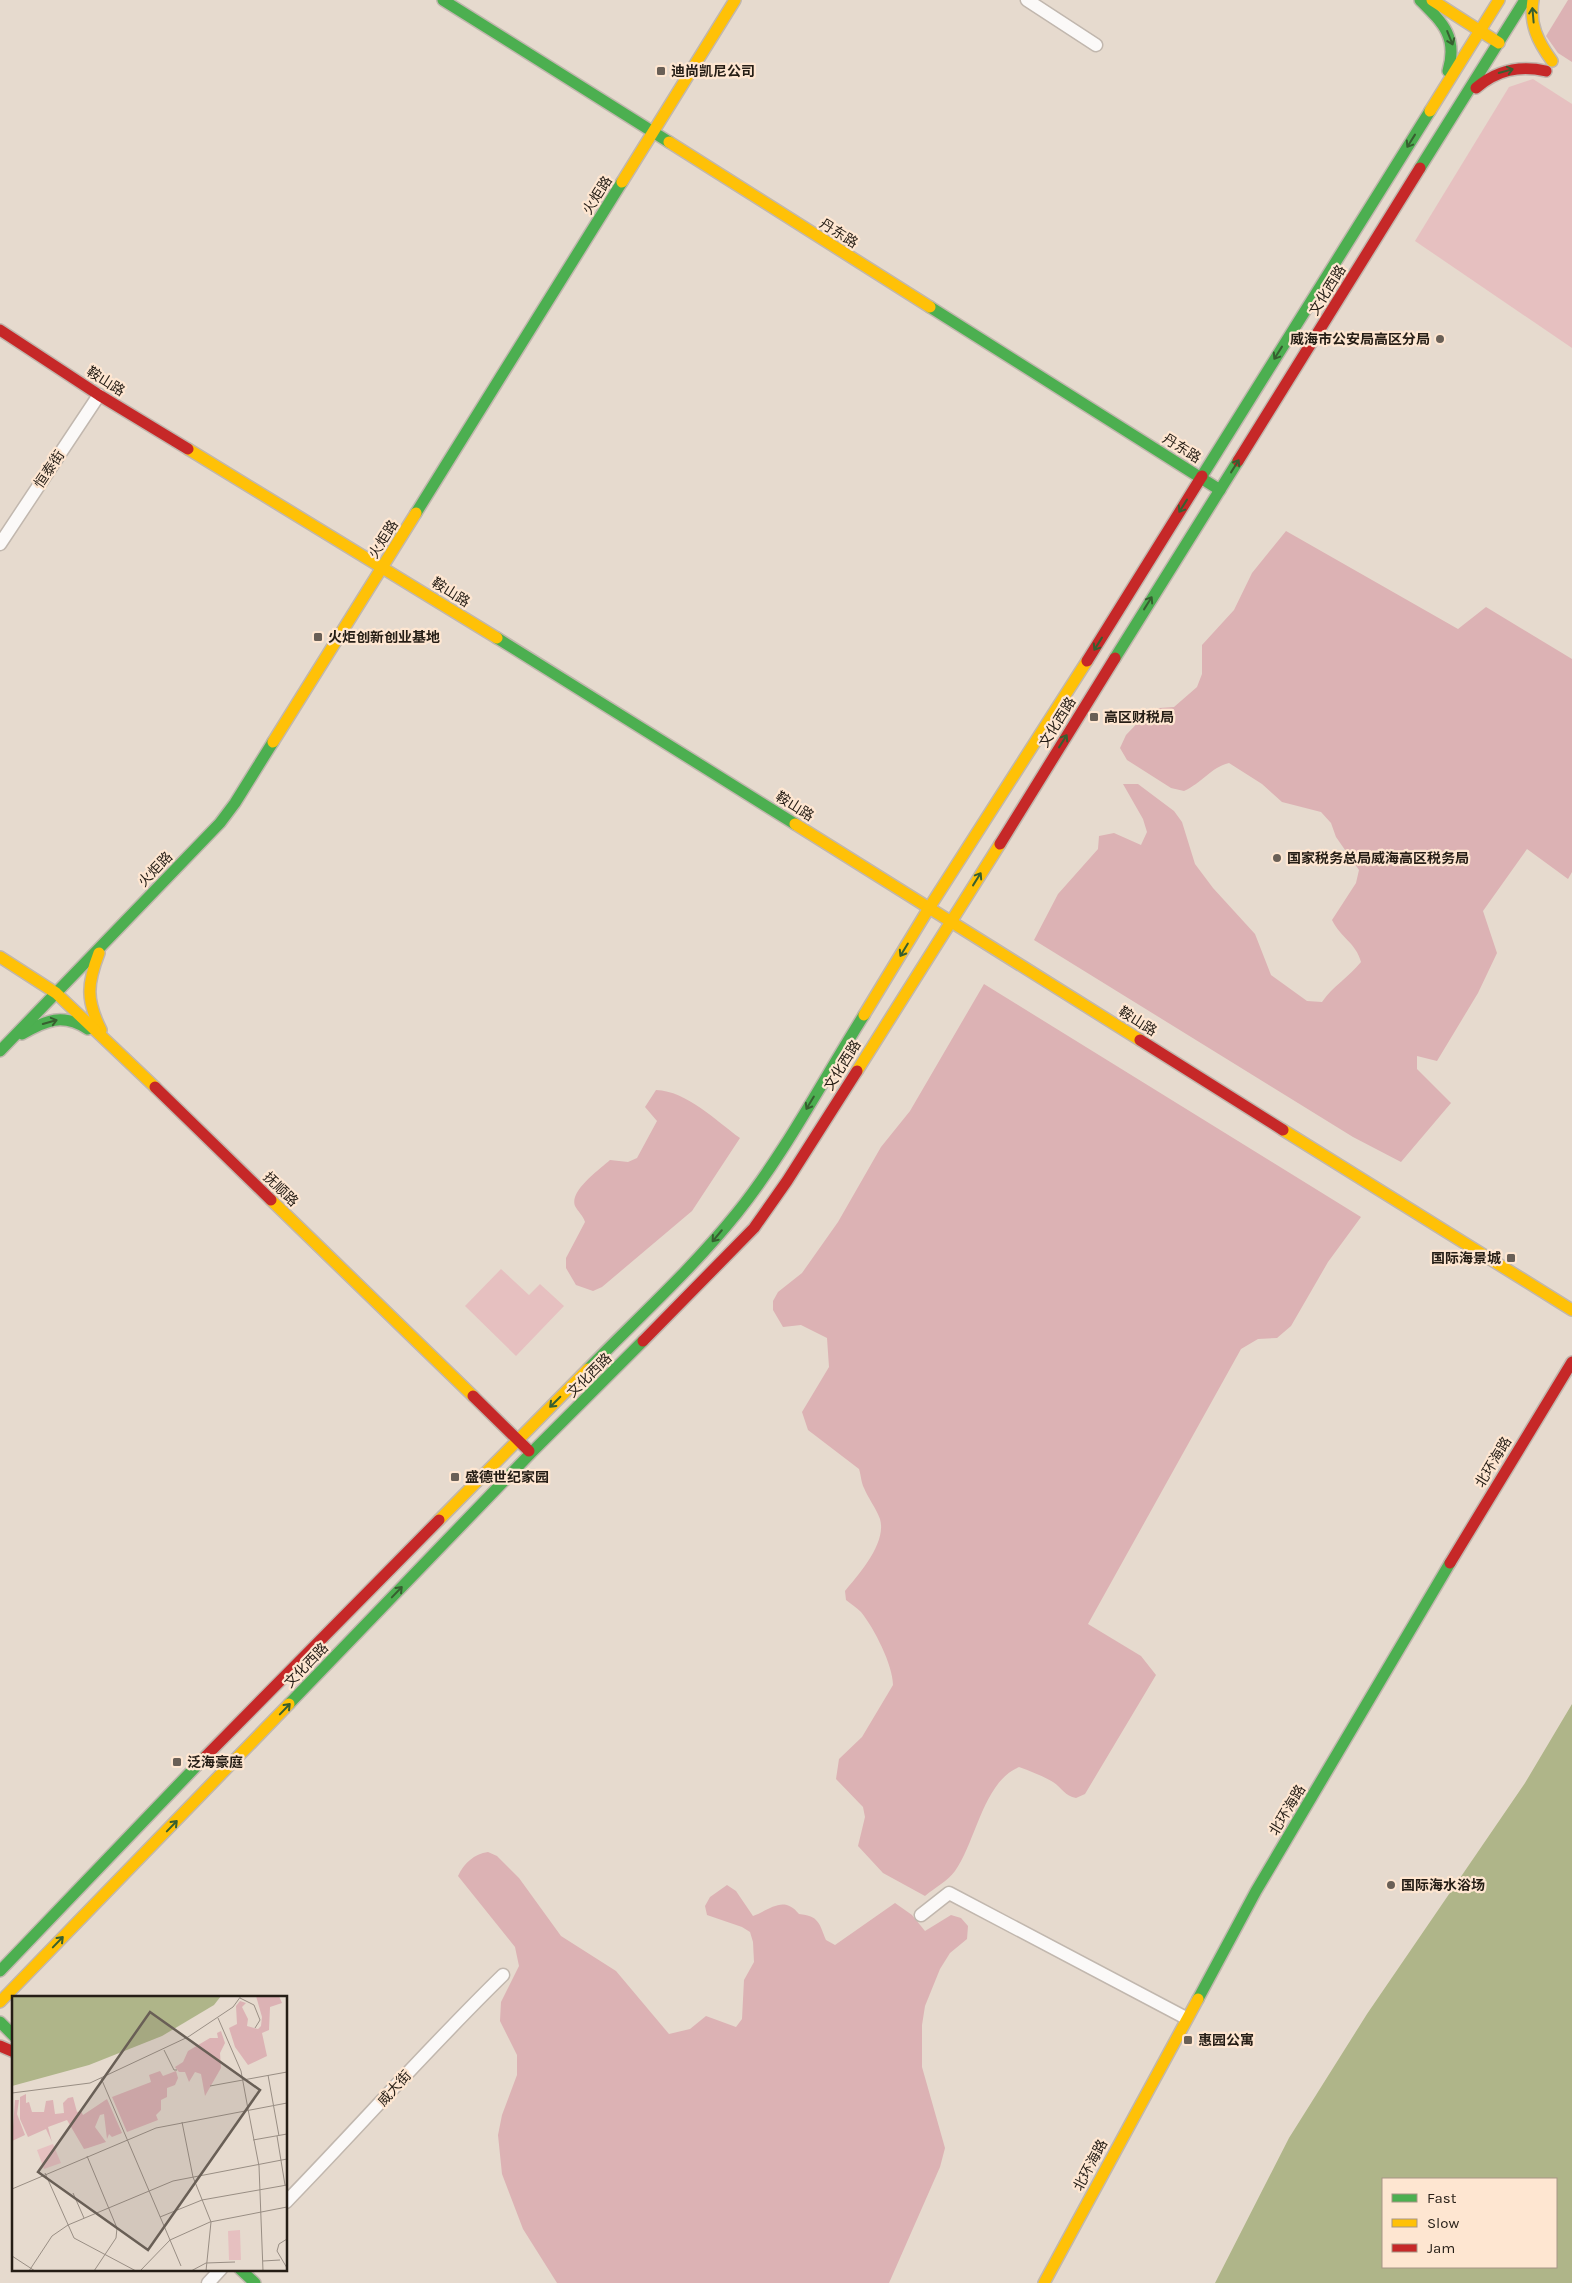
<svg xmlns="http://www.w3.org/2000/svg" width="1572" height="2283" font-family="Karla,'Noto Sans SC',sans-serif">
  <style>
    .green { fill: #e6c0c0 }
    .forest { fill: #dcb2b4 }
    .water { fill: #afb589; fill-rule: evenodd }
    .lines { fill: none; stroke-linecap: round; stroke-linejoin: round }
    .street-casing { stroke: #c1b7ae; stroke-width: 15 }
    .fast-casing { stroke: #c1b7ae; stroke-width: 14 }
    .slow-casing { stroke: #c1b7ae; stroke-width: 14 }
    .jam-casing { stroke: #c1b7ae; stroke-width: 14 }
    .street { stroke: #fbf9f8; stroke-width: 12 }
    .fast { stroke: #4caf50; stroke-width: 11 }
    .slow { stroke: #ffc107; stroke-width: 11 }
    .jam { stroke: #c62828; stroke-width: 11 }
    .oneway { stroke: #375f30 }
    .poi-dot { fill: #695f56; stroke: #fee6d1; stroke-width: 2 }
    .labels { text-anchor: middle; stroke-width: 4.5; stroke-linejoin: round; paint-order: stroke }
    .poi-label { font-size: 14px; font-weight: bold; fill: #251d15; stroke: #fee6d1; text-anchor: start }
    .street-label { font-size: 14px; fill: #251d15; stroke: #fee6d1 }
    .inset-road { fill: none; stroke: #998e84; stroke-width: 1 }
    .view { fill: #695f56; fill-opacity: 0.15; stroke: #695f56; stroke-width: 2.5 }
    .inset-edge { fill: none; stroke: #251d15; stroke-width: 2.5 }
  </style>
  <rect width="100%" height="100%" fill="#e6dace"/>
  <g class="green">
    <polygon points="1533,79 1572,104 1572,348 1415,241 1509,87"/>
    <polygon points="501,1269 529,1295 540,1284 564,1306 516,1356 465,1306"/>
  </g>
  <g class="forest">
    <polygon points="1568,0 1572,0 1572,62 1558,53 1546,36"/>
    <path d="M1286 531 1458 629 1486 607 1572 659V872L1568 879 1527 849 1483 911 1497 953 1478 993 1437 1061 1417 1056V1069L1451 1103 1401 1162 1353 1137 1034 940 1058 894 1098 849 1099 836 1114 833 1141 845 1147 832 1143 819 1123 784H1138L1174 811 1182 822 1195 864 1213 888 1255 934 1271 975 1307 1001 1322 1002C1333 986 1349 977 1361 962 1356 943 1341 938 1332 920L1356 883 1359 870 1336 837 1331 823 1321 812 1282 802 1262 784 1229 763C1210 768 1202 783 1184 791L1171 788 1127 760 1120 748 1126 735 1146 714 1159 708 1174 707 1197 687 1202 674V645L1234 610 1252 573Z"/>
    <path d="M984 984 1361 1217 1328 1262 1291 1326 1277 1338 1258 1339 1241 1349 1088 1624 1141 1656 1156 1675 1085 1794 1076 1798C1065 1796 1062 1788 1053 1782 1043 1776 1030 1771 1019 1767 983 1782 976 1842 955 1871 948 1881 934 1888 925 1896L883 1873 858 1846 865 1817 863 1807 836 1779 839 1759 862 1737 893 1685C893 1665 874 1628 861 1612 857 1608 851 1604 846 1600L845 1591C859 1574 887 1543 880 1519 876 1508 868 1498 864 1488 861 1482 861 1475 859 1469L808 1430 802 1412 829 1367 827 1338 801 1325 783 1327 773 1310V1301L778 1292 802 1273 838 1222 881 1147 910 1111Z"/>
    <path d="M656 1090C687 1091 716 1121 740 1138L692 1211 602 1287 593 1291 576 1285 566 1268V1258L585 1222C583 1215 578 1212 575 1206 569 1191 600 1169 610 1160L628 1162 637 1158 657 1121 645 1107Z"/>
    <path d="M488 1852 497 1856 519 1878 561 1936 616 1971 669 2034 690 2029 706 2016 736 2027 742 2019 744 1980 754 1962 753 1942 750 1932 742 1927 707 1915 705 1906 710 1897 727 1885 736 1891 753 1916C771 1909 784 1895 799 1914 819 1916 819 1923 826 1940L835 1945 895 1903 912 1915 925 1931 951 1915 961 1918 968 1926 967 1939 950 1953 940 1969 925 2006 922 2025V2067L945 2148 940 2167 889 2283H557L523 2229 502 2174 498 2135 502 2115 517 2075V2055L500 2021 501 2002 519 1966 515 1947 458 1876C464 1863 474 1854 488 1852Z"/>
  </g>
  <path class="water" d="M1572 1704V2283H1215L1289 2138 1367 2014 1525 1783ZM1383 2179H1556V2267H1383Z"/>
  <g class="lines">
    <g class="street-casing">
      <g id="street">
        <polyline points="1027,0 1096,45"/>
        <polyline points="0,544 99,395"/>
        <polyline points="921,1915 949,1893 1186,2018"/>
        <path d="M286 2202C359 2127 428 2048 503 1975"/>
        <polyline points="208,2283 221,2269"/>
      </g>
    </g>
    <g class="fast-casing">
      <g id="fast">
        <polyline points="443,0 669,142"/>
        <path d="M1420 0C1443 23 1458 37 1448 71"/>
        <polyline points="1420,168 1525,0"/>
        <polyline points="930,307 1220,490"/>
        <polyline points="1202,476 1430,111"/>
        <polyline points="416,513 622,182"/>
        <polyline points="497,638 795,824"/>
        <polyline points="1115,658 1238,461"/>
        <path d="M22 1034C46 1020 63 1013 88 1029"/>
        <polyline points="0,1051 220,823 235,803 273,742"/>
        <path d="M588 1369C638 1318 692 1269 737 1213 785 1153 823 1080 864 1015"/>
        <polyline points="289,1704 531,1453 643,1341"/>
        <polyline points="0,1971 206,1756"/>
        <polyline points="1198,1999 1256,1891 1450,1563"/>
        <polyline points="0,2022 14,2036"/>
        <polyline points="240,2269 255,2283"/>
      </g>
    </g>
    <g class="slow-casing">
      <g id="slow">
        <polyline points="1432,0 1499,43"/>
        <path d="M1533 0C1529 24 1538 42 1552 61"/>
        <polyline points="1430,111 1499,0"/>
        <polyline points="669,142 930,307"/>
        <polyline points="622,182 735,0"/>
        <polyline points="188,449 497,638"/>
        <polyline points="273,742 416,513"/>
        <polyline points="795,824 1140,1040"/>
        <path d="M99 953C87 984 86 1000 101 1030"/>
        <polyline points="0,957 56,993 155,1087"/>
        <polyline points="864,1015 929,908 1087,661"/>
        <polyline points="857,1071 1000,844"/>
        <polyline points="1283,1130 1572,1310"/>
        <polyline points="271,1200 473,1396"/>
        <polyline points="439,1520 588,1369"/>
        <polyline points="0,2002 289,1704"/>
        <polyline points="1044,2283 1198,1999"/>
      </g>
    </g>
    <g class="jam-casing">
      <g id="jam">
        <path d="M1476 88C1497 70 1519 65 1546 71"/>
        <polyline points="0,330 99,395 188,449"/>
        <polyline points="1238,461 1420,168"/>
        <polyline points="1087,661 1202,476"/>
        <polyline points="1000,844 1115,658"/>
        <polyline points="1140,1040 1283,1130"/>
        <polyline points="155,1087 271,1200"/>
        <polyline points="643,1341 754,1228 787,1181 857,1071"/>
        <polyline points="473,1396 529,1451"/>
        <polyline points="1450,1563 1572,1362"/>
        <polyline points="206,1756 439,1520"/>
        <polyline points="0,2046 14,2052"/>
      </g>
    </g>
    <use href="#street" class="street"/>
    <use href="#fast" class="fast"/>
    <use href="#slow" class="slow"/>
    <use href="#jam" class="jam"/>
  </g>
  <defs><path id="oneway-shaft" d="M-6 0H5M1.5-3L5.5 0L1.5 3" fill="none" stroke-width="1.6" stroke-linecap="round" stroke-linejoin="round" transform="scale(1.25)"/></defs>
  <g class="oneway">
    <use href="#oneway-shaft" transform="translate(1533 15) rotate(-95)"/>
    <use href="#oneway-shaft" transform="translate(1450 38) rotate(68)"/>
    <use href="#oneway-shaft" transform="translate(1506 71) rotate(-15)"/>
    <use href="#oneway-shaft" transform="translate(1411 141) rotate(122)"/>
    <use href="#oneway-shaft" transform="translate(1278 353) rotate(122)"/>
    <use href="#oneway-shaft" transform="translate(1235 466) rotate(-58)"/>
    <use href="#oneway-shaft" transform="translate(1183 506) rotate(122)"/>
    <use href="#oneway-shaft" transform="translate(1148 603) rotate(-58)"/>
    <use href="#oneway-shaft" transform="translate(1098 644) rotate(122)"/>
    <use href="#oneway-shaft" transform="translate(1063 741) rotate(-58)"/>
    <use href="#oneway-shaft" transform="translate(977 879) rotate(-58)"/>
    <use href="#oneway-shaft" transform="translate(904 950) rotate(121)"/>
    <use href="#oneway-shaft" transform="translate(50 1022) rotate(-16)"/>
    <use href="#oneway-shaft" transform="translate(810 1103) rotate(121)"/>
    <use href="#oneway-shaft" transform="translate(717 1236) rotate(130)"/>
    <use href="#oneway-shaft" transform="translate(555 1402) rotate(135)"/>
    <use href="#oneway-shaft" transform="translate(397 1592) rotate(-46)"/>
    <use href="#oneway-shaft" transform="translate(285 1709) rotate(-46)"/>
    <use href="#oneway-shaft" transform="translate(172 1826) rotate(-46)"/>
    <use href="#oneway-shaft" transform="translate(58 1942) rotate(-46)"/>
  </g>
  <g class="poi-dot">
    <rect x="656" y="66" width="10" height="10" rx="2.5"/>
    <circle cx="1440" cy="339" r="5"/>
    <rect x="313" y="632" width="10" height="10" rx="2.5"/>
    <rect x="1089" y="712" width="10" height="10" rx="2.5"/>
    <circle cx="1277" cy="858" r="5"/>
    <rect x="1506" y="1253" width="10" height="10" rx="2.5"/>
    <rect x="450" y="1472" width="10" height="10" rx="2.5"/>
    <rect x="172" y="1757" width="10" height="10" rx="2.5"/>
    <circle cx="1391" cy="1885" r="5"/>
    <rect x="1183" y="2035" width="10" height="10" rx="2.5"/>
  </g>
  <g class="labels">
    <g class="poi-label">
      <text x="671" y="76">迪尚凯尼公司</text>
      <text x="1430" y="344" text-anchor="end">威海市公安局高区分局</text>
      <text x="328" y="642">火炬创新创业基地</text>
      <text x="1104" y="722">高区财税局</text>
      <text x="1287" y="863">国家税务总局威海高区税务局</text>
      <text x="1501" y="1263" text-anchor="end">国际海景城</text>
      <text x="465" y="1482">盛德世纪家园</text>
      <text x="187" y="1767">泛海豪庭</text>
      <text x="1401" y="1890">国际海水浴场</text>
      <text x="1198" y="2045">惠园公寓</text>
    </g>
    <g class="street-label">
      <text transform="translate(597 195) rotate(-58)" y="5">火炬路</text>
      <text transform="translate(839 233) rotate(32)" y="5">丹东路</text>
      <text transform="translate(1327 290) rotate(-58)" y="5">文化西路</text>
      <text transform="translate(106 381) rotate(32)" y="5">鞍山路</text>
      <text transform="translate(1182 448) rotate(32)" y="5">丹东路</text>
      <text transform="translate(49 469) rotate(-56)" y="5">恒泰街</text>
      <text transform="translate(383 539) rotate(-58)" y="5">火炬路</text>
      <text transform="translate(451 592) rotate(32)" y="5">鞍山路</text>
      <text transform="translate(1057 722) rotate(-58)" y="5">文化西路</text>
      <text transform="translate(795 806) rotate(32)" y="5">鞍山路</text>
      <text transform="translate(155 869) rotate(-46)" y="5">火炬路</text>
      <text transform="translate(1138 1021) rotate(32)" y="5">鞍山路</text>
      <text transform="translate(842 1065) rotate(-58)" y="5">文化西路</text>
      <text transform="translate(281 1189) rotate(44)" y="5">抚顺路</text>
      <text transform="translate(589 1375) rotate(-45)" y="5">文化西路</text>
      <text transform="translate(1493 1462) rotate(-59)" y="5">北环海路</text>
      <text transform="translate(306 1665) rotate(-46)" y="5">文化西路</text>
      <text transform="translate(1287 1810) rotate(-59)" y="5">北环海路</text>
      <text transform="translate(394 2088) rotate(-48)" y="5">威大街</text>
      <text transform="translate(1090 2165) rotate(-62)" y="5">北环海路</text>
    </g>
  </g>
  <g transform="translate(12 1996)">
    <rect width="275" height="275" fill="#e6dace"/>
    <path d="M41 148 49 167 32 173 25 154ZM228 234 229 264H217L216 235Z" fill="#e6c0c0"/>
    <path d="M244 0H267L270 7 258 11 257 34 250 37 255 60 236 69 223 51 217 32 225 28 224 10 228 5 234 7 230 11 236 23 235 30 246 33 249 30 250 21ZM209 35 213 47 208 57 209 72 193 100 189 78 183 76 177 86 173 76H167L163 71 171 66 176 55 198 42H206L205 37ZM148 75 151 80 164 75 166 82 163 89 155 92V101L149 104V114L144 119 146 124 115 136 100 101 139 86 137 79ZM14 98V107L17 106 20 116H32L34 105 41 104 43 118 52 117 51 107 56 102 61 101 65 116 69 115 71 119 95 103 110 137 100 141 97 138 95 143 92 118 88 119 83 131 94 146 76 152 72 153 55 124 36 131 40 146 34 133 16 141 8 123V101ZM3 104H7L5 118 13 139 0 145Z" fill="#dcb2b4"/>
    <path d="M0 0H209L202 9 150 40 77 69 0 90Z" fill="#afb589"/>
    <path class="inset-road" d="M228 2 242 9 248 24 243 32M206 22 229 75 236 113M152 54 162 74H165M256 79 267 140M89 82 158 244M198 90 275 76M0 97 78 87 176 41 221 11 229 0M236 113 247 170 251 275M170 126 181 181 199 226 194 275M265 140 273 189M241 144 275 138M75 160 105 232 104 242 82 275M33 177 62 242 124 275M0 193 144 132 275 107M61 197 72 222M148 221 190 204 275 189M275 243 267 248 265 255 275 272M158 244 169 270M0 260 23 275M251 265 268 264M17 275 40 240 56 229 161 185 275 163M128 275 158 244 198 226 275 211M179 275 194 267 223 266"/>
    <path class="view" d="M138 16 248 94 136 254 26 176Z"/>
    <rect width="275" height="275" class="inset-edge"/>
  </g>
  <rect x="1382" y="2178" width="175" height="90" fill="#fee6d1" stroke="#a79686"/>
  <rect x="1392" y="2194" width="25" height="8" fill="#4caf50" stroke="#a79686"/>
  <text x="1427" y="2203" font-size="15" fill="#251d15">Fast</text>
  <rect x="1392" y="2219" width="25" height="8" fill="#ffc107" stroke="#a79686"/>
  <text x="1427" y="2228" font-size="15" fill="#251d15">Slow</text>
  <rect x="1392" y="2244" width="25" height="8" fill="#c62828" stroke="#a79686"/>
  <text x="1427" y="2253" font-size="15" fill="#251d15">Jam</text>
</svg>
